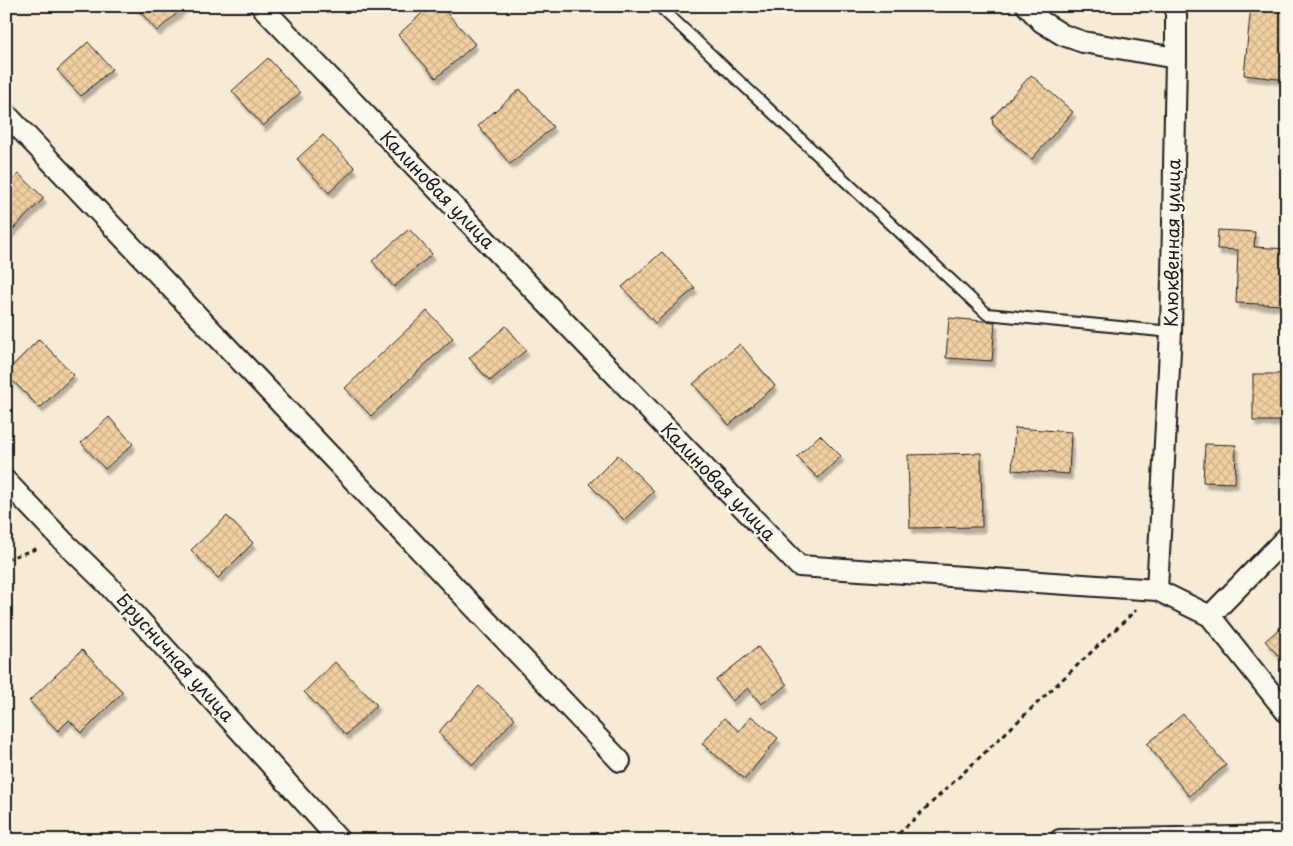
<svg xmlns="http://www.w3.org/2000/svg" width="1293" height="846" font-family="'Playpen Sans',sans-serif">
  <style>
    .building { fill: url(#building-cross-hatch); stroke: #1c1c1c; filter: url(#shadow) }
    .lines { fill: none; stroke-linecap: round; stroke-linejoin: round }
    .service-casing { stroke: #1c1c1c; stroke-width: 14 }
    .minor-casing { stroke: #1c1c1c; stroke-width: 24 }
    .path { stroke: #1c1c1c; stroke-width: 3; stroke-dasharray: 5 4; stroke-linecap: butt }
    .service { stroke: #fbf7ec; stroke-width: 10 }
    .minor { stroke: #fbf7ec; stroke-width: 20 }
    .labels { text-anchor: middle; stroke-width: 5; stroke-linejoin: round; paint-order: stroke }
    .street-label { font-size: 18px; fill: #1c1c1c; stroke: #fbf7ec }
  </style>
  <defs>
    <pattern id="building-cross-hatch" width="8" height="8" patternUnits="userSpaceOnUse" patternTransform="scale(1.25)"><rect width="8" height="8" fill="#f1d0a2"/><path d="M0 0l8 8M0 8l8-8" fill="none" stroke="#ceb28b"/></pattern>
    <filter id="shadow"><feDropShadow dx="3" dy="5.5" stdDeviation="1" flood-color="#0004"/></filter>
  </defs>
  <rect width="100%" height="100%" fill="#f8ebd6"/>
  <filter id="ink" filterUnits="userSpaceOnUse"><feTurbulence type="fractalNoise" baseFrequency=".02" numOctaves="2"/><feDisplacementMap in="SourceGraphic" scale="10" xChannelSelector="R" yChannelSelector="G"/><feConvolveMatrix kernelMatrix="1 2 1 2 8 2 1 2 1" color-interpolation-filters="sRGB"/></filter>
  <g filter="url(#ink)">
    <g class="building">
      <polygon points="135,6 185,6 157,31"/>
      <polygon points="430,6 441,6 475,44 436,78 398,35"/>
      <polygon points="1251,6 1287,9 1287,80 1244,75"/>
      <polygon points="88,42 112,69 81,96 57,70"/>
      <polygon points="268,58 300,93 263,126 232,91"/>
      <polygon points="1031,75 1073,112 1032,159 993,125 992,118"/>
      <polygon points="520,89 553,127 510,164 478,126"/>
      <polygon points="323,135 355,168 329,193 297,159"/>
      <polygon points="19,174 44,198 9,233 6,230 6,186"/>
      <polygon points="409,229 432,254 394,287 372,261"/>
      <polygon points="1218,230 1255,232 1254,247 1287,249 1284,305 1236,303 1238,250 1217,249"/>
      <polygon points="662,252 695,288 655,323 622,287"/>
      <polygon points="427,311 453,338 371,416 345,388"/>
      <polygon points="949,318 995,322 992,361 946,358"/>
      <polygon points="506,326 526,350 490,381 469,358"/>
      <polygon points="39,339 74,375 40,408 6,374 6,372"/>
      <polygon points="740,344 775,386 729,425 693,384"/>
      <polygon points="1253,374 1287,374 1287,405 1284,405 1284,421 1253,421"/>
      <polygon points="109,417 133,444 105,469 81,443"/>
      <polygon points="1015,428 1071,432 1069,474 1012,470"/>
      <polygon points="820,435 841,456 818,478 797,457"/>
      <polygon points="1205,444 1236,445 1235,483 1203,482"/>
      <polygon points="981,453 982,527 910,528 908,455"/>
      <polygon points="618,455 654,491 624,520 589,484"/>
      <polygon points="227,516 253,543 218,578 191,550"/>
      <polygon points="1287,622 1287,665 1265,641"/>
      <polygon points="758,647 787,685 761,704 748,688 732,701 716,680"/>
      <polygon points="82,650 123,692 82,733 69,720 58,731 29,701"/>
      <polygon points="335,662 377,705 346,735 304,692"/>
      <polygon points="479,686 515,718 473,765 438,733"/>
      <polygon points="1183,714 1226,765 1189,796 1147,744"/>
      <polygon points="751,716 778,738 745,779 702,744 724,718 739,731"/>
    </g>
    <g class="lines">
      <g class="service-casing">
        <polyline id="service" points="659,6 987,314 1171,332"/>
      </g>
      <g class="minor-casing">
        <g id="minor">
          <polyline points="261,6 799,566 1157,590 1210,616 1287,713"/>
          <polyline points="1027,6 1042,22 1063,35 1083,42 1176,58 1171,332 1157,590"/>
          <polyline points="1176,58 1176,6"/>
          <polyline points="6,114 620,761"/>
          <polyline points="6,481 63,541 107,584 339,840"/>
          <polyline points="1210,616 1287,537"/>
          <polyline points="1060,840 1287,836"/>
        </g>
      </g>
      <g class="path">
        <polyline points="6,559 39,548"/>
        <polyline points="892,840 1136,610"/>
      </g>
      <use href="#service" class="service"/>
      <use href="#minor" class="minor"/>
    </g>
  </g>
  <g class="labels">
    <g class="street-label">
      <text transform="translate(437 190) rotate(46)" y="6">Калиновая улица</text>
      <text transform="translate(1173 243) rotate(-89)" y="6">Клюквенная улица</text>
      <text transform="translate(718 482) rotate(46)" y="6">Калиновая улица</text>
      <text transform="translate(175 658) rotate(48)" y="6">Брусничная улица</text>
    </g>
  </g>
  <rect width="1293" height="846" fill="none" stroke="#fbf7ec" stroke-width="25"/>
  <rect x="12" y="12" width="1268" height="821" fill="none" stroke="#1c1c1c" stroke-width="2" filter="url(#ink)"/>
</svg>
